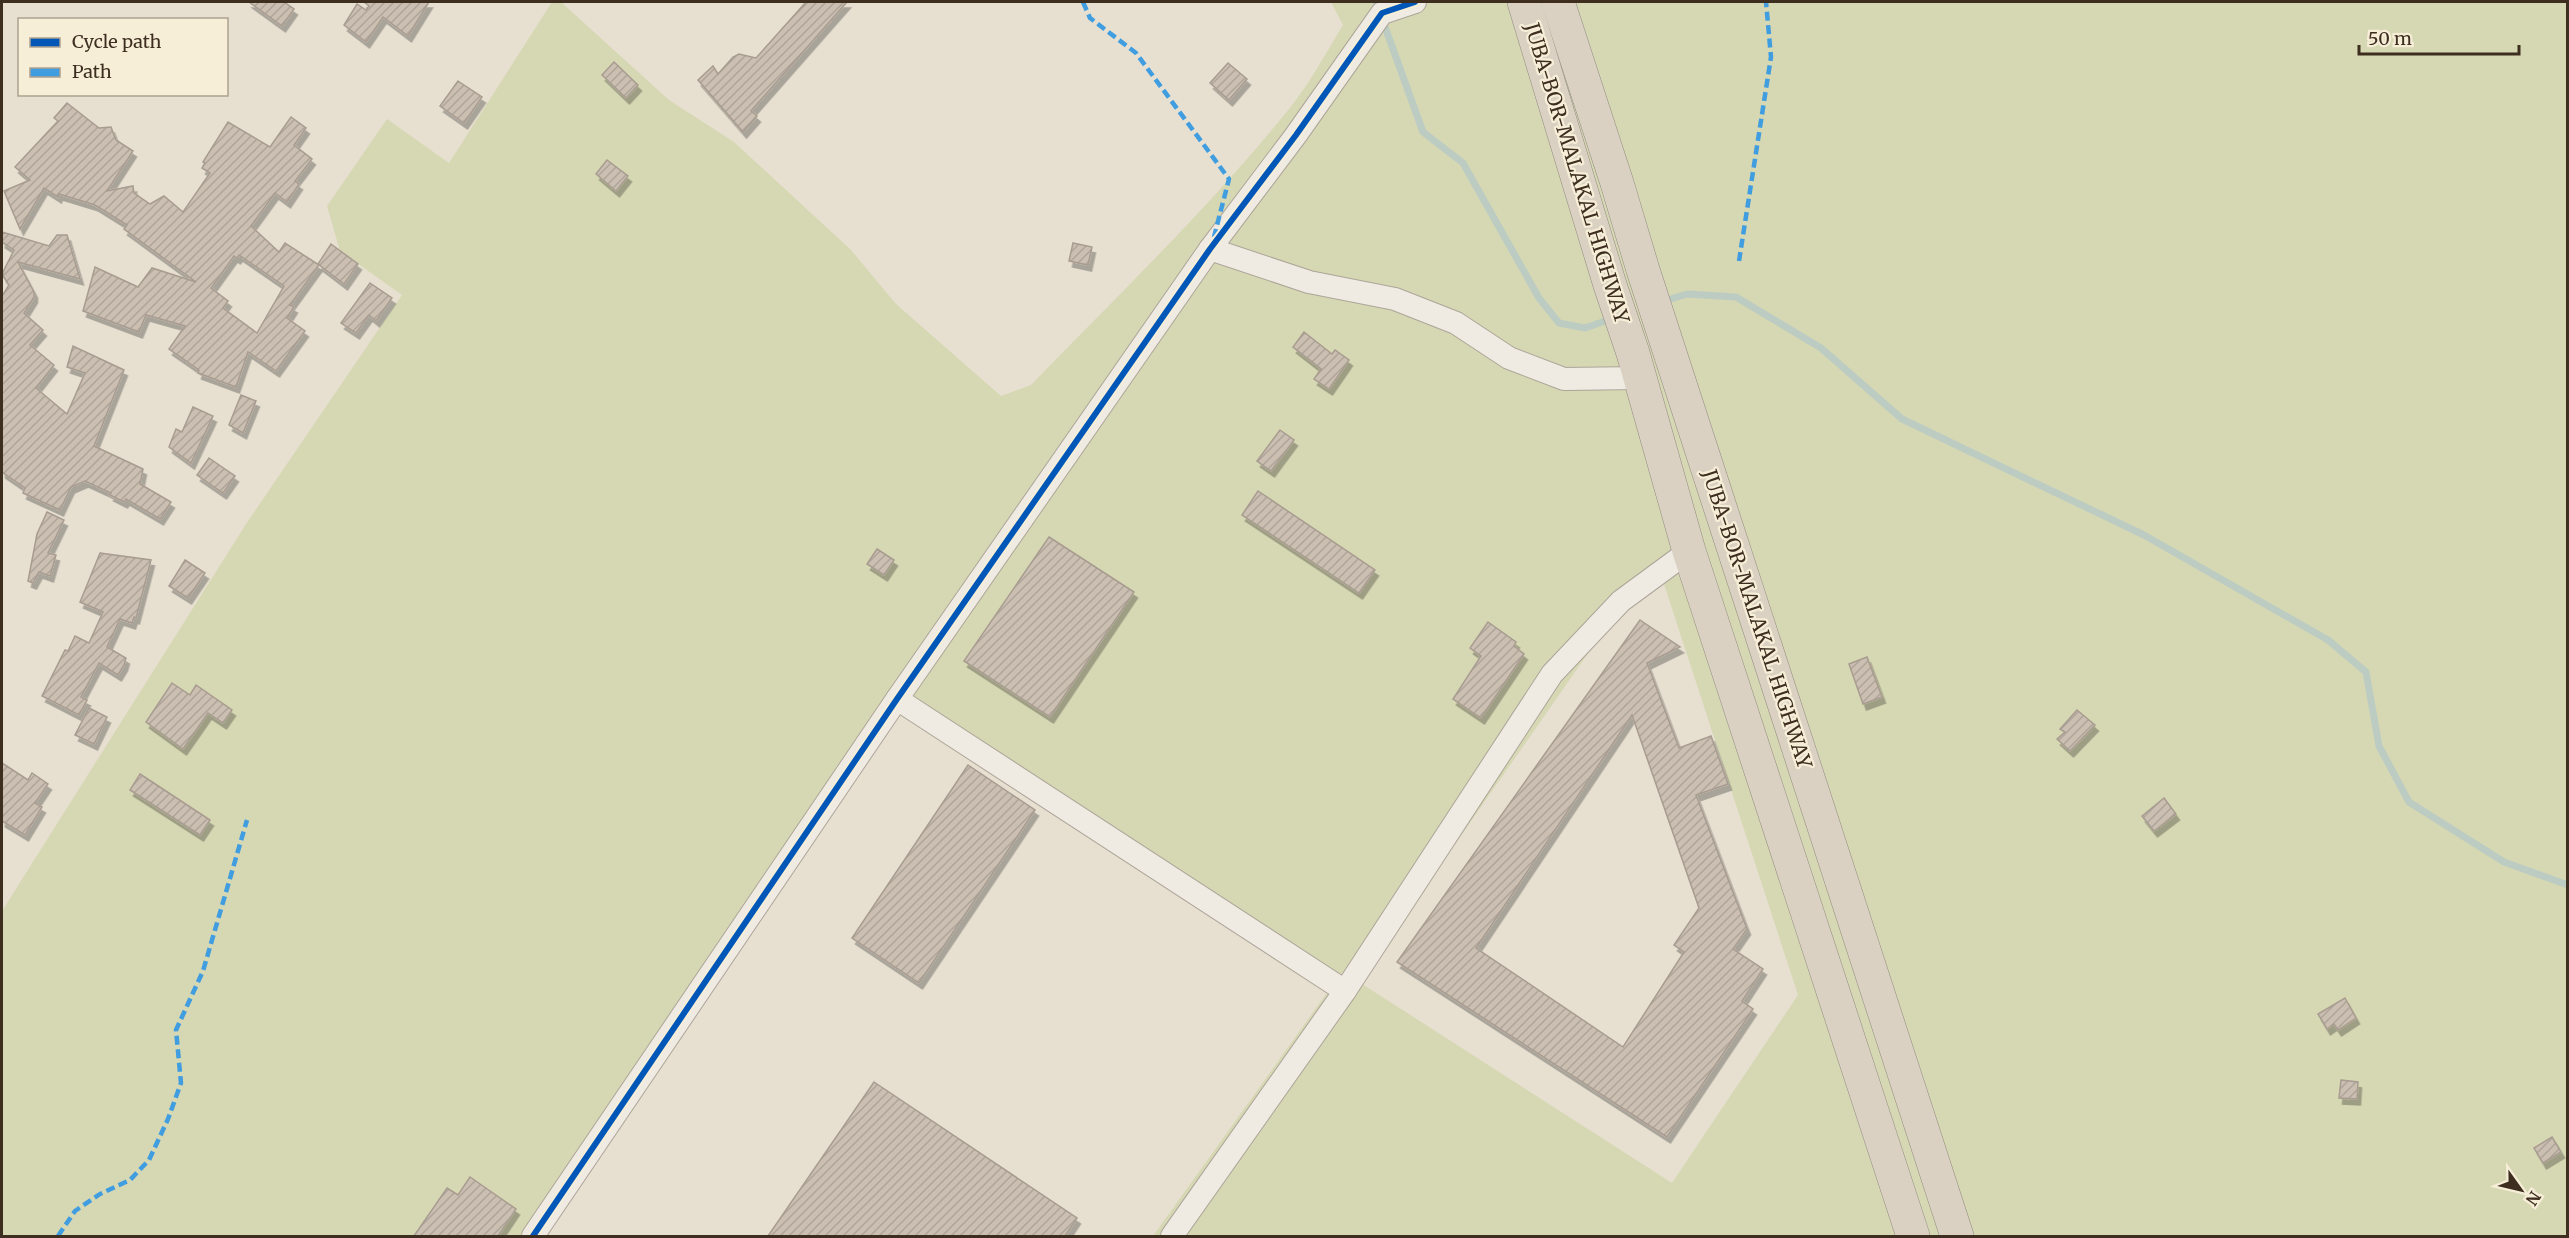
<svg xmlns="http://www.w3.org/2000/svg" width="2569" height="1238" font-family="Merriweather,serif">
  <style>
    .green { fill: #d6d7b3; fill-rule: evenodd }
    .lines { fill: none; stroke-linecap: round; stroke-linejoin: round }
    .stream { stroke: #bcccc2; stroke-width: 7 }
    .building { fill: url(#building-hatch); stroke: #a89c90; stroke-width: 1.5; fill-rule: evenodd; filter: url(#shadow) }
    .minor-casing { stroke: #ada599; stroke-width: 24 }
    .highway-casing { stroke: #928b80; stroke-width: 34 }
    .minor { stroke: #efebe3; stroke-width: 22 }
    .highway { stroke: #dad1c2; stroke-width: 33 }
    .quiet { stroke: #3f9de0; stroke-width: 4.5; stroke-dasharray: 9 4.5; stroke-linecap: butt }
    .cycleway-casing { stroke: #f7eed8; stroke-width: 10 }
    .cycleway { stroke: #0057b8; stroke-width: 6 }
    .labels { text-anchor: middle; stroke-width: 4.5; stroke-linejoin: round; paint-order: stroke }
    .street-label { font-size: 20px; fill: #3d2e20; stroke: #f7eed8 }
  </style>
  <defs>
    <pattern id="building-hatch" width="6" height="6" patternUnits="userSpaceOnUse" patternTransform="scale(1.5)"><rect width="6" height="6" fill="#cbbfb2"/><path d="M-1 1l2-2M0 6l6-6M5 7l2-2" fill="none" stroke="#afa499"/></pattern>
    <filter id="shadow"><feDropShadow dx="3.5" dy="6" stdDeviation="0" flood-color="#0004"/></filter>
  </defs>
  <rect width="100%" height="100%" fill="#e7e0d1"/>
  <path class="green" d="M552 2H561L669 100 734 142 851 250 896 304 1001 396 1031 385C1118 295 1210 207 1289 109 1310 83 1326 53 1343 25L1331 2H2567V1236H1153L1329 990 901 708 545 1236H2V911L246 524 402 295 340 251 327 206 387 119 449 163ZM1664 584 1798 995 1672 1183 1359 982 1623 603Z"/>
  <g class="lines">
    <g class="stream">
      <polyline points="1376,2 1423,132 1463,163 1539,298 1559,323 1585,328 1611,319"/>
      <polyline points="1661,302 1687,294 1736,297 1821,348 1902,419 2144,535 2328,640 2366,672 2379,746 2409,802 2504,862 2568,885"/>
    </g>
  </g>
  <g class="building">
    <polygon points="249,2 284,2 294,9 282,26"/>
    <polygon points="364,2 429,2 408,36 383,17 366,42 344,25 357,4 366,10 369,6"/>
    <polygon points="806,2 847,2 751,111 757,116 743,132 698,80 713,66 718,74 733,57 739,54 756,58"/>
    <polygon points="614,62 638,85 626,98 602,75"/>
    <polygon points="1228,63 1247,79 1229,100 1210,83"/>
    <polygon points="458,81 482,97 464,123 440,106"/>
    <path d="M67 103 99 128 111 127 116 140 133 151 107 191 133 186 134 193 150 204 164 196 183 212 210 173 202 168 205 163 203 162 228 122 270 147 291 117 306 128 294 145 312 159 295 181 299 184 287 202 275 193 251 226 279 252 285 243 319 265 290 305 294 307 287 318 305 331 276 371 248 352 236 387 198 373 199 370 169 349 185 326 146 315 139 332 83 311 95 267 138 287 152 268 196 282 124 229 127 225 95 205 59 194 58 197 44 188 20 229 4 191 30 180 15 167 58 121 54 118ZM239 255 284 286 257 333 223 308 228 301 211 288 234 256 237 258Z"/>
    <polygon points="607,160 628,176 616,191 596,174"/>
    <polygon points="2,232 49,246 57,235 67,235 80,279 18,262 34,292 34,297 24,313 43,330 30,345 54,365 36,388 67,414 85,373 67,367 73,346 124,370 94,446 143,469 140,484 171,502 160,519 126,499 124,502 110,495 111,493 85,481 71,487 60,510 23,493 25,488 2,472 2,296 9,285 3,276 3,272 14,250 2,242"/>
    <polygon points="1073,243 1092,247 1088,265 1069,261"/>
    <polygon points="331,244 358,264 344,284 318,264"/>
    <polygon points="370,283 392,298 376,321 369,315 356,333 341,323"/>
    <polygon points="1304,332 1332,354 1335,350 1349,360 1329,389 1314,379 1321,369 1293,347"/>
    <polygon points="241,395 256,401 243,433 229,425"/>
    <polygon points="193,407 213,416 191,463 169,447 176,429 182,432"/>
    <polygon points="1280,430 1294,440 1271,471 1257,461"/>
    <polygon points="209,458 235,476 223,493 197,475"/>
    <polygon points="1258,491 1375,570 1359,593 1242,515"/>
    <polygon points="47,512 64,520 48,553 56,555 50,576 39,572 33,583 28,581 37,534"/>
    <polygon points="1049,537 1134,592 1050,717 964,661"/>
    <polygon points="877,549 894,560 884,575 867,564"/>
    <polygon points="100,553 151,560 136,618 134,617 132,623 120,619 107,647 126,658 124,665 118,675 99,663 81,697 87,700 79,715 42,696 65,650 68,651 75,636 89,643 103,612 80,602"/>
    <polygon points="185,560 205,573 188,598 169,586"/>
    <path d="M1640 620 1680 647 1647 663 1679 748 1711 736 1728 784 1696 795 1747 929 1733 949 1763 969 1742 1001 1753 1009 1667 1137 1397 962ZM1632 715 1699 908 1674 945 1684 952 1623 1047 1476 948Z"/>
    <polygon points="1488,622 1516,642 1514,646 1524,654 1481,718 1453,699 1481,656 1470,648"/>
    <polygon points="1867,657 1882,697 1863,704 1849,664"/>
    <polygon points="172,683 190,695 196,685 232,710 223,723 208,713 183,749 146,722"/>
    <polygon points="89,708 107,717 94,744 75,735"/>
    <polygon points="2077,710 2095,725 2070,751 2057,739 2065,732 2060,729"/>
    <polygon points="2,763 28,780 32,773 48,784 35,803 42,807 25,835 2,821"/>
    <polygon points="968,765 1035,810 919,983 852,938"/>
    <polygon points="140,774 210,820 200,835 130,790"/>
    <polygon points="2164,798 2176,814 2154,831 2142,816"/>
    <polygon points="2345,998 2356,1018 2338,1030 2334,1024 2327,1029 2318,1014"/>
    <polygon points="2341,1080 2358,1082 2357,1099 2339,1098"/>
    <polygon points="874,1082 1077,1218 1065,1236 768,1236"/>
    <polygon points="2552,1137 2561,1152 2543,1163 2534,1148"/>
    <polygon points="470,1177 516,1209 498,1236 414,1236 447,1188 458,1195"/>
  </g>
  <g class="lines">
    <g class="minor-casing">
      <g id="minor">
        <polyline points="1210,249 1309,282 1395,299 1456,323 1509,358 1564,379 1640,378"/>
        <polyline points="897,699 1345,991"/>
        <polyline points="533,1236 897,699 1210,249 1296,135 1382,13 1415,2"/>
        <polyline points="1172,1236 1345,991 1552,674 1621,601 1689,551"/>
      </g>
    </g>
    <g class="highway-casing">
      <g id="highway">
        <polyline points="1524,2 1610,285 1633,353 1689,551 1913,1236"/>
        <polyline points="1558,2 1617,183 1643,270 1957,1236"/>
      </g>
    </g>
    <use href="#minor" class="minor"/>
    <use href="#highway" class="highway"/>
    <g class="quiet">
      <polyline points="1083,2 1090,18 1136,53 1229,179 1214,237"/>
      <polyline points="1739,261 1771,57 1766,2"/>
      <polyline points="58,1236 75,1211 100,1194 130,1180 149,1160 168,1119 181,1083 176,1030 203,971 247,820"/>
    </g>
    <g class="cycleway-casing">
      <polyline id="cycleway" points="533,1236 897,699 1210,249 1296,135 1382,13 1415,2"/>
    </g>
    <use href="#cycleway" class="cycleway"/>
  </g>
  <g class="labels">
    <g class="street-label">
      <text transform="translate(1577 173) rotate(73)" y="7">JUBA-BOR-MALAKAL HIGHWAY</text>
      <text transform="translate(1757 619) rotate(72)" y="7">JUBA-BOR-MALAKAL HIGHWAY</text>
    </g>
  </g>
  <rect width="2569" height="1238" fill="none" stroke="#3d2e20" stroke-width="6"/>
  <rect x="18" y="18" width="210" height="78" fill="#f7eed8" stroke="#ada18e" stroke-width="1.5"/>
  <rect x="30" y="38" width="30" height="9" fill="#0057b8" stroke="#ada18e" stroke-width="1.5"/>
  <text x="72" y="48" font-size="18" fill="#3d2e20">Cycle path</text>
  <rect x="30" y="68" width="30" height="9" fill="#3f9de0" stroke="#ada18e" stroke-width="1.5"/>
  <text x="72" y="78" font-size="18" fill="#3d2e20">Path</text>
  <g transform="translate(2521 1190) rotate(124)" stroke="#f7eed8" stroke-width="4.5" paint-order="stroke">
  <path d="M0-4.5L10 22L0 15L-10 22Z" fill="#3d2e20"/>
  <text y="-9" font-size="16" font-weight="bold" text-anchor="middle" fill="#3d2e20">N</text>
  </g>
  <path d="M2359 45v9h160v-9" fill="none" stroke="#3d2e20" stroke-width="3"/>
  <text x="2368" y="45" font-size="18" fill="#3d2e20" stroke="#f7eed8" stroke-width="4.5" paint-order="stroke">50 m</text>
</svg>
